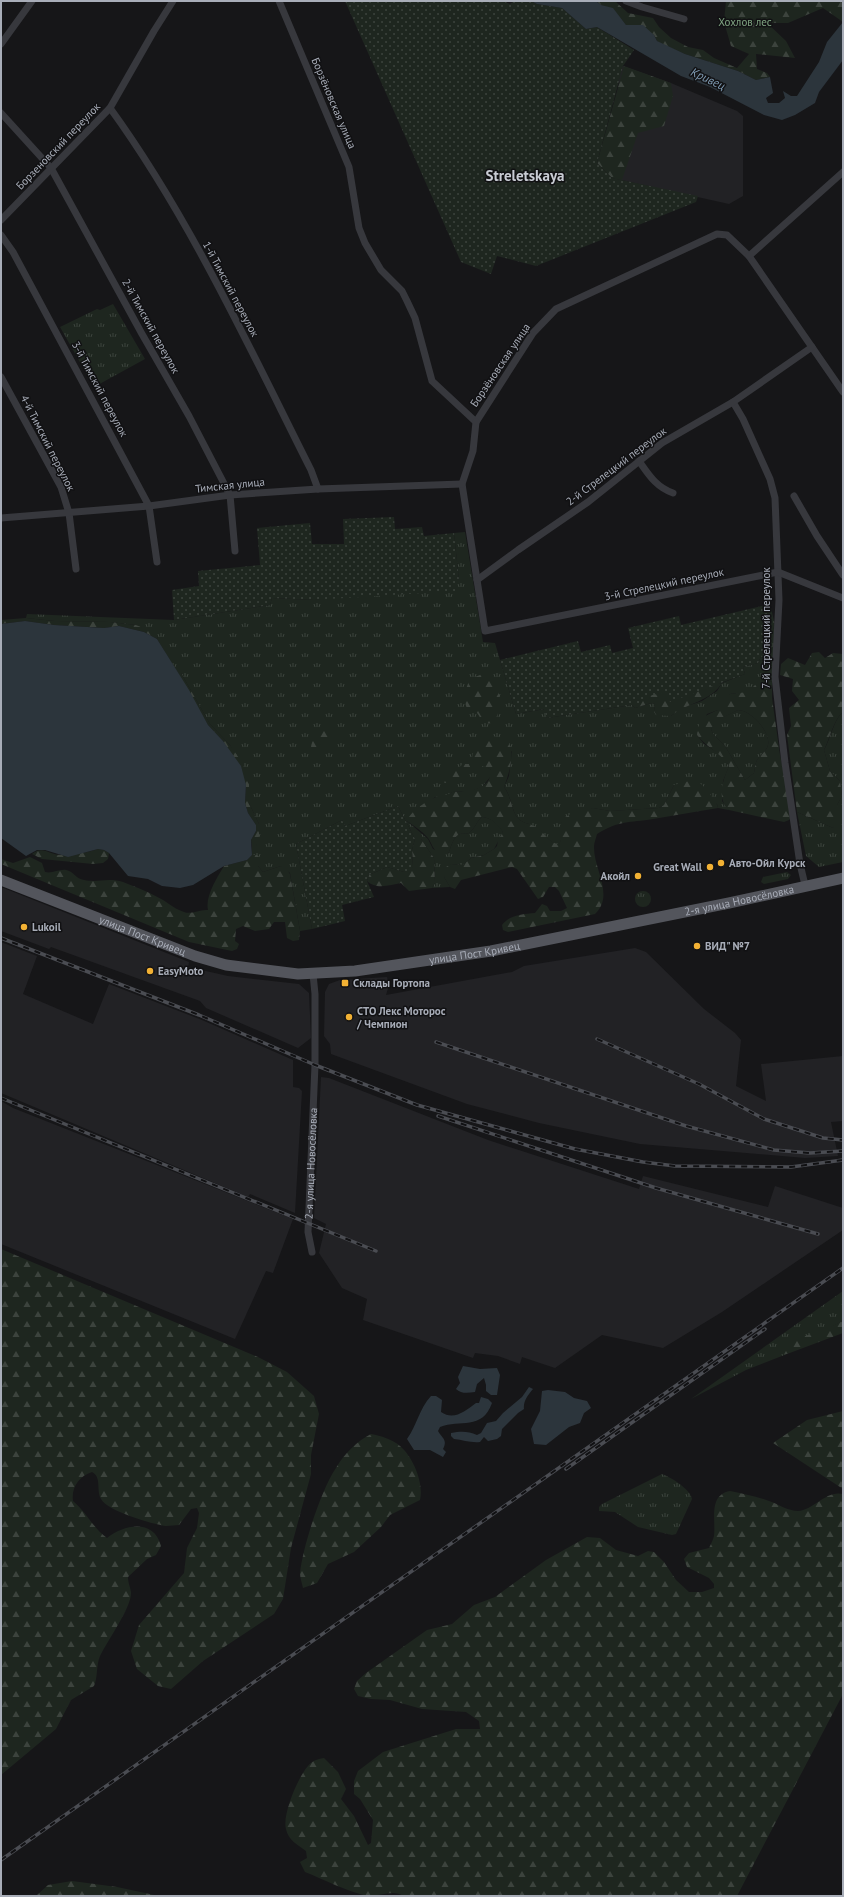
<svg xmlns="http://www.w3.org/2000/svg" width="844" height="1897" font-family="'PT Sans',sans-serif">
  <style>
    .built { fill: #222225 }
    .grass { fill: url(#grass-tufts) }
    .forest { fill: url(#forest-firs); fill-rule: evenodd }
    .garden { fill: url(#garden-dots) }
    .water { fill: #2c353c }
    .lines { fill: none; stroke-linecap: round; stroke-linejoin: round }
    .street { stroke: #37383d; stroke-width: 7 }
    .primary { stroke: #53555c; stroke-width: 11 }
    .rail-casing { stroke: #4a4c52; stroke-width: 3.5 }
    .rail { stroke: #111113; stroke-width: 2; stroke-dasharray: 6; stroke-linecap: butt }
    .poi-dot { fill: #f2b134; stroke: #111113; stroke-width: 1.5 }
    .labels { text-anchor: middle; stroke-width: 3; stroke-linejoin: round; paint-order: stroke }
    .park-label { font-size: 11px; fill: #7fa381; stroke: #111113 }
    .street-label { font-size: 11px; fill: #a8adb8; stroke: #111113 }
    .poi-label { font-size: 11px; font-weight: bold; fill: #a8adb8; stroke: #111113; text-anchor: start }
    .water-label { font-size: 12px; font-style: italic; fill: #7f9bb3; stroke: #111113 }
    .district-label { font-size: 15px; font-weight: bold; fill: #c9ccd4; stroke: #111113 }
  </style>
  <defs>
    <pattern id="grass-tufts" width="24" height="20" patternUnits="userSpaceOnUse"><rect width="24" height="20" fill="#1e261f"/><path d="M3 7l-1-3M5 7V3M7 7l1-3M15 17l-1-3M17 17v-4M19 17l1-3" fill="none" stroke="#3c433d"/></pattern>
    <pattern id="forest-firs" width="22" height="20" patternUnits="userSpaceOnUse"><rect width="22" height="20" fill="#1e261f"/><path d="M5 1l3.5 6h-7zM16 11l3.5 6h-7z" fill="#3c433d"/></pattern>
    <pattern id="garden-dots" width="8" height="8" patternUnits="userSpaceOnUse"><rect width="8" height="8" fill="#1e261f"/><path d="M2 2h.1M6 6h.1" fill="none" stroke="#3c433d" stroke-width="1.8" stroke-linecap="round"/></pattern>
  </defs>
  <rect width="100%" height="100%" fill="#161618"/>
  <g class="built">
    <polygon points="620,65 671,83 737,111 743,116 743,196 729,204 612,178"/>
    <polygon points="1,887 189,962 188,967 228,976 299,984 309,993 311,1038 298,1048 206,1008 200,1001 51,947 49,949 1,931"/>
    <polygon points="1,942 37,956 23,994 93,1024 109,984 202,1020 293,1060 293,1087 299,1088 302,1091 295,1213 250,1194 248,1197 1,1093"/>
    <polygon points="635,948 646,952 704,1009 735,1033 741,1040 736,1086 766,1101 761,1064 843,1056 843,1121 831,1122 838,1156 805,1158 640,1144 539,1123 467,1104 331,1054 330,1044 324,1036 325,992 329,984 340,980 387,977 389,985 386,995 512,972 524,966"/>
    <polygon points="321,1077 329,1078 488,1140 639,1189 643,1176 768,1207 775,1186 843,1208 843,1230 722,1312 663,1348 602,1335 555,1368 522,1357 520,1364 498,1356 475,1353 473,1358 363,1320 367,1299 342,1288 319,1253 326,1224 314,1218"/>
    <polygon points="1,1101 13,1108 293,1219 273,1273 266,1271 235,1339 1,1244"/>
  </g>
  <g class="grass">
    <polygon points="113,304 145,359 94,387 60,327 97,309 100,310"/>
    <path d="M465 532 483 642 495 643 516 714 545 709 547 718 632 705 635 708 651 703 655 704 654 712 671 716 681 708 702 701 717 691 722 683 745 674 743 667 758 663 775 625 772 682C755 676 759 689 747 693 742 694 735 693 730 694L718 710 707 714 697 735 704 744 723 756 729 766 723 781 722 801 729 810 718 808 717 804 674 785 664 805 659 808 610 811 593 808 561 823V840L559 845C549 843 545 834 537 828 531 823 521 824 516 816 511 806 511 796 504 787L509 776 512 751 487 767 491 770V776L482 787 471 791 452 792 448 796 435 797 407 821 428 839 433 849 448 854C451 848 453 836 460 834 465 833 469 835 472 830 476 826 477 821 482 817 492 818 498 824 503 832L494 849 484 855 471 858 463 865 451 864 444 877 450 887 432 888 435 883 434 858 421 839H415L398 806 345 826 342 820 296 844 312 929 300 931 290 873 281 866 263 872 258 866 257 855H252V847L256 846 259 824 249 803V783L230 745 210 724 181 673H178L157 639 158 636 136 625 110 622 55 621 26 618 27 614 174 620 270 605 272 598 314 600 459 580 454 533Z"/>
    <path d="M738 710C751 710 771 732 768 745 767 751 760 755 757 760 755 764 755 769 754 773L745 780 725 746 713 734 711 729 717 720Z"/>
    <path d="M843 712V862L819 867 806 856 797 812 833 828 837 805 842 796 840 781 830 771 824 750C831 738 834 719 843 712Z"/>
    <polygon points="787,872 791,875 788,879 764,884 761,882 763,877"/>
    <circle cx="643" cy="899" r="8"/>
    <polygon points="843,1291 843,1321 777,1354 787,1354 746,1370 691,1399"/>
    <path d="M662 1474C671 1477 691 1490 692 1499L676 1534 672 1535 638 1527 615 1512 599 1511V1507L602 1504Z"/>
  </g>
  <g class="forest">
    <polygon points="596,1 615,1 628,13 653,18 659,27 671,38 688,47 703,50 714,58 737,68 749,54 731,46 724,22 726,1 843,1 843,22 823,8 788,23 767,23 786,41 795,58 756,54 757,69 767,73 770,77 756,80 738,71 685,54 662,44 657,41 654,35 635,25 626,25 613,9 601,5"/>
    <polygon points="624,66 671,83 673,96 664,126 638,133 622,180 612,178 597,163"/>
    <polygon points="26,618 55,621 110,622 136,625 156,633 158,636 157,639 144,632 119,626 104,628 54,625 25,621 1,624 1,620"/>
    <path d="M819 652 825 658 833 653 843 654V712C834 719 830 738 824 750L830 771 840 781 842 796 837 805 839 817 833 828 797 812 787 735 791 726 789 708 799 700 792 691 793 679 780 675 781 664 788 658 805 665 812 653Z"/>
    <polygon points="178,673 181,673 210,724 230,745 243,764 249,783 249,803 259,824 259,836 256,847 252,847 251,840 256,831 256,825 248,813 245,803 246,785 223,741 208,725"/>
    <path d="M485 673 490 674C493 680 498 688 499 694 501 702 499 727 486 723 480 721 480 715 476 712 474 710 470 709 467 709 463 697 465 690 470 679Z"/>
    <path d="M765 680 772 682V698L780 755 792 815 789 820 784 822 729 810C716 798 723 780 729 766 719 751 708 749 697 735 699 719 703 716 718 710L719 700 730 694 748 692 759 681ZM738 710C751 710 771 732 768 745 767 751 760 755 757 760 755 764 755 769 754 773L745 780 725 746 713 734 711 729 718 720Z"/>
    <path d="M722 683C710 702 688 702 671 716L656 715 654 712 655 704 651 703 635 708 632 705 635 694Z"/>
    <polygon points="324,730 330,731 334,735 327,745 317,749 311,747 313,736"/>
    <path d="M489 735C494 737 503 738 507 741 517 749 508 777 504 787 511 796 511 807 516 816 521 824 531 823 538 828 545 834 550 844 559 844L561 840V823L565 817 575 812 593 808 610 811 659 808 664 805 674 785C694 779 697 777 710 794 713 799 717 802 718 808 696 812 675 815 653 819 628 823 620 820 597 834 596 838 594 843 594 846 593 869 615 895 595 914L508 932 503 930 502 925C509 915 523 914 535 913L542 904 547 906 550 911H561L567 908 559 891 555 887H549L543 897 538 899 517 869 512 867 461 880 455 889 450 887 444 877 446 867 451 864 463 865 471 858 484 855 494 849 497 846 498 840 503 832C497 824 492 818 482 817 477 821 476 826 472 830 469 835 465 833 460 834 453 836 451 848 448 854L442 855C431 848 434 847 428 838 422 831 414 826 407 821 410 812 425 802 434 798 441 794 446 797 452 792 467 791 491 791 491 770 485 765 478 767 472 761 473 747 477 741 489 735Z"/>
    <path d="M463 764H469L471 769C466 778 455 783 445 783L441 780 443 774 455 771Z"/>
    <path d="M415 839H421L434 858 435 883 432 888 409 891 401 883C390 885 376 890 367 881L369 875 387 867 404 872 413 867 412 850Z"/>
    <path d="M98 849 104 850 109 853 108 859 103 863 93 864 42 859 32 854C43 845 49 855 61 855 74 855 85 853 98 849Z"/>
    <path d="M252 855H257L260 858 258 866 263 872 281 866 285 867 290 874 300 931 299 940 293 941 287 938 285 922H274L269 929 255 931 243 926 236 929 235 941 239 944 237 949 232 951 189 942 1 864V859L13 863 30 857 42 863 45 872C52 874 59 869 66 870 73 871 76 879 84 880 99 883 108 877 123 882 136 887 151 893 163 900 169 904 177 910 184 912 191 915 200 909 208 910 205 896 217 878 224 866L247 860Z"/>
    <path d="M1 1249 258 1357 287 1372 314 1396 319 1414 311 1455V1474L291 1548 283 1599 274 1614 203 1661 171 1689 158 1686 137 1669 131 1651 139 1625 184 1573 187 1548 197 1528 199 1513 197 1508 191 1509 179 1525C175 1525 170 1526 166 1526 152 1524 107 1511 101 1499 96 1490 102 1477 92 1472 79 1476 71 1488 73 1501 87 1513 93 1528 107 1538 125 1524 154 1519 161 1546L156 1555 147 1559 128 1577C128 1583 130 1586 131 1592 132 1607 107 1641 100 1656 96 1665 98 1677 94 1686L71 1700 56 1729 1 1775Z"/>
    <polygon points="843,1321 843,1333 787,1354 776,1354 787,1342 823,1330"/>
    <polygon points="843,1411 843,1489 773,1443 807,1420"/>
    <path d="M371 1434C381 1436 392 1439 400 1446 413 1457 424 1483 420 1500L390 1515 381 1527 354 1552 328 1564 317 1583 303 1588C302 1583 300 1578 300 1573 303 1546 321 1490 336 1468 344 1454 357 1441 371 1434Z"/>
    <path d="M730 1491C743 1494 756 1496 769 1501 778 1504 788 1511 798 1511 814 1510 826 1490 843 1494V1694L737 1896H403C394 1889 378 1897 367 1896 346 1891 325 1880 305 1872L300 1862 307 1858 306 1851C298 1845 288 1840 286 1829 282 1815 298 1777 308 1766 312 1761 317 1759 324 1758L338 1772 346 1789 341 1799 354 1816 368 1845 371 1843 373 1820 360 1799 354 1794V1781L358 1771 383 1752 456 1729H480L479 1721 466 1712 422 1709 390 1700 371 1699 358 1696 354 1689 357 1681 366 1673 427 1630 452 1624 474 1605 495 1597 546 1560 587 1537 600 1538 616 1550 638 1556 648 1551 654 1552 664 1562 676 1580 689 1592H702L714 1588V1584L709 1578 687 1567 684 1559 689 1553 709 1548C711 1544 713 1540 714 1536 716 1520 708 1495 730 1491Z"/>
    <polygon points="72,1881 117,1887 159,1896 36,1896 48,1885"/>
  </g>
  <g class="garden">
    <polygon points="345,1 503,1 510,4 514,1 531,1 537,4 562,8 586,29 597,27 634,50 623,66 597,163 612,178 698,196 696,202 536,266 497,256 491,274 461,262"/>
    <polygon points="394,517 395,529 422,527 424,536 454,533 459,580 455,591 314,600 272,598 270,605 174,620 172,590 199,586 198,571 260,565 257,528 310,523 312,544 344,544 343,519"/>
    <polygon points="770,604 775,625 758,663 743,667 745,674 670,702 666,692 648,696 640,703 632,705 547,718 544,709 516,714 500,660 578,641 581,652 610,645 612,653 633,648 628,628 679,616 681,625"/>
    <polygon points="398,806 415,839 412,850 413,867 410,871 404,872 387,867 369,875 367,881 374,897 342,905 345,921 312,929 296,844 342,820 345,826"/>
  </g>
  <g class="water">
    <polygon points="531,1 596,1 601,5 613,8 626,25 643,25 654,35 657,41 685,54 738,71 756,80 770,77 773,93 766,98 768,103 779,103 785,98 783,91 791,96 797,96 819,62 827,42 843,22 843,60 819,92 815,103 795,115 782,120 764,115 710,87 681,76 597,27 586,29 562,8 537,4"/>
    <polygon points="25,621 54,625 104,628 119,626 144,632 157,639 189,690 208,725 223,741 241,766 246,785 245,803 248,813 256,825 256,831 251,840 252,855 247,860 224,866 193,885 180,888 162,886 148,879 128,876 109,853 104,850 98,849 68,857 45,850 37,850 26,856 1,838 1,624"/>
    <path d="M463 1366 480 1369 497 1368 500 1375 497 1395H491L486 1391V1385L484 1378 477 1384 475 1392C468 1393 461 1394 456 1389L460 1383 458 1377Z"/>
    <path d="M529 1387 533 1389C528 1395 523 1401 524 1409L518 1413 502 1429 501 1436 497 1439 488 1441 484 1437 480 1442C471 1443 463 1440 454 1439L451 1436V1433C461 1431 468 1431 477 1435L481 1433 487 1423 496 1421 503 1413 522 1397Z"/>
    <polygon points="548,1390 565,1392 574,1398 587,1401 591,1408 584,1413 580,1423 569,1427 546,1445 534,1444 531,1429 540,1411 542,1391"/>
    <path d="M431 1396H436L442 1400 441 1412C454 1421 465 1411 476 1403H479L481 1397 488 1399 492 1403C482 1431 460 1419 440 1427L438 1431C442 1438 448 1440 443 1449L446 1452 443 1457 430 1450H414L407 1439C417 1425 419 1409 431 1396Z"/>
  </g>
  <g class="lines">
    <g class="street">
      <polyline points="279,1 349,167 359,228 365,243 381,270 402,291 407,301 415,318 432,381 476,422 533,333 556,309 717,234 727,235 749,256 843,392"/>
      <polyline points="626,1 642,7 684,19"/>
      <polyline points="1,44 32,1"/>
      <path d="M110 108C190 218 250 349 311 470L318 489"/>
      <polyline points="1,113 51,168 142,334 189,416 230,495 235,551"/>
      <polyline points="1,220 110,108 154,31 173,1"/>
      <polyline points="1,235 13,252 149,506 157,562"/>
      <polyline points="749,256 843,172"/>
      <polyline points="1,377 61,487 69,513 76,569"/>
      <polyline points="733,402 743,419 770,479 775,498 779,600 775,677 785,763 800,864 805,885"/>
      <polyline points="476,422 473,451 462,484 485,631 778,572 843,598"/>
      <path d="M639 461C649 475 656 487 673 493"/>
      <polyline points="794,496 817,536 843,575"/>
      <polyline points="1,518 149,506 230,495 318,489 462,484"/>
      <polyline points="477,580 518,550 588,502 662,443 733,402 812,347"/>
      <path id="s1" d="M312 1252 308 1232 315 1065V994L313 974"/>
    </g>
    <path class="primary" id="s2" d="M1 880 195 956 226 965 298 974 355 971 491 951 729 903 843 878"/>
    <g class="rail-casing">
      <g id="rail">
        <polyline points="1,938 199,1015 315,1065 417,1105 575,1149 643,1162 675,1166 791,1167 843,1160"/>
        <polyline points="597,1039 699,1084 764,1119 823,1138 843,1140"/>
        <polyline points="436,1042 686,1126 774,1150 810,1153 843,1151"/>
        <polyline points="1,1098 376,1251"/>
        <polyline points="438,1116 656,1188 818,1234"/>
        <polyline points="566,1469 765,1329"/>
        <polyline points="1,1860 843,1268"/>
      </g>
    </g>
    <use href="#rail" class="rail"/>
  </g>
  <g class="poi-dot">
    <circle cx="721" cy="863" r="4"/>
    <circle cx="710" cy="867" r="4"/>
    <circle cx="638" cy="876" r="4"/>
    <circle cx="24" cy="927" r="4"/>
    <circle cx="697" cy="946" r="4"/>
    <circle cx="150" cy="971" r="4"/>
    <rect x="341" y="979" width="8" height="8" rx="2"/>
    <circle cx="349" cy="1017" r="4"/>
  </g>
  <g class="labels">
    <g class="park-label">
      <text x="745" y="26">Хохлов лес</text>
    </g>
    <g class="street-label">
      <text transform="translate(334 103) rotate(67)" y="4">Борзёновская улица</text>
      <text transform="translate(58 146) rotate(-46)" y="4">Борзеновский переулок</text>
      <text transform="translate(231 289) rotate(62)" y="4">1-й Тимский переулок</text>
      <text transform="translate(151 326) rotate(61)" y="4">2-й Тимский переулок</text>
      <text transform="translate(500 365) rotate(-56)" y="4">Борзёновская улица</text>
      <text transform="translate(100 389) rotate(62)" y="4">3-й Тимский переулок</text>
      <text transform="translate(48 443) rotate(63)" y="4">4-й Тимский переулок</text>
      <text transform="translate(616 466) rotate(-37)" y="4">2-й Стрелецкий переулок</text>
      <text transform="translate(230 485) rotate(-6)" y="4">Тимская улица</text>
      <text transform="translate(664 584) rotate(-12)" y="4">3-й Стрелецкий переулок</text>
      <text transform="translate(766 628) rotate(-90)" y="4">7-й Стрелецкий переулок</text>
      <text dy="4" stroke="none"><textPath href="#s2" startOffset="761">2-я улица Новосёловка</textPath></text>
      <text dy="4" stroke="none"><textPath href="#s2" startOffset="152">улица Пост Кривец</textPath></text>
      <text dy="4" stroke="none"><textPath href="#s2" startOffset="491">улица Пост Кривец</textPath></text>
      <text dy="4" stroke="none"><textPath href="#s1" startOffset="89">2-я улица Новосёловка</textPath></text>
    </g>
    <g class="poi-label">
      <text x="729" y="867">Авто-Ойл Курск</text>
      <text x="702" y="871" text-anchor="end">Great Wall</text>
      <text x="630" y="880" text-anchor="end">Акойл</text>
      <text x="32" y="931">Lukoil</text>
      <text x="705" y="950">ВИД" №7</text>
      <text x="158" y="975">EasyMoto</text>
      <text x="353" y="987">Склады Гортопа</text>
      <text x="357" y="1015">СТО Лекс Моторос<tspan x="357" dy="13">/ Чемпион</tspan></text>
    </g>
    <g class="water-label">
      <text transform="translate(708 79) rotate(25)" y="4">Кривец</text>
    </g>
    <g class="district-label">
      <text x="525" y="181">Streletskaya</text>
    </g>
  </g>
  <rect width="844" height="1897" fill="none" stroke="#a8adb8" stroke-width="4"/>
</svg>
